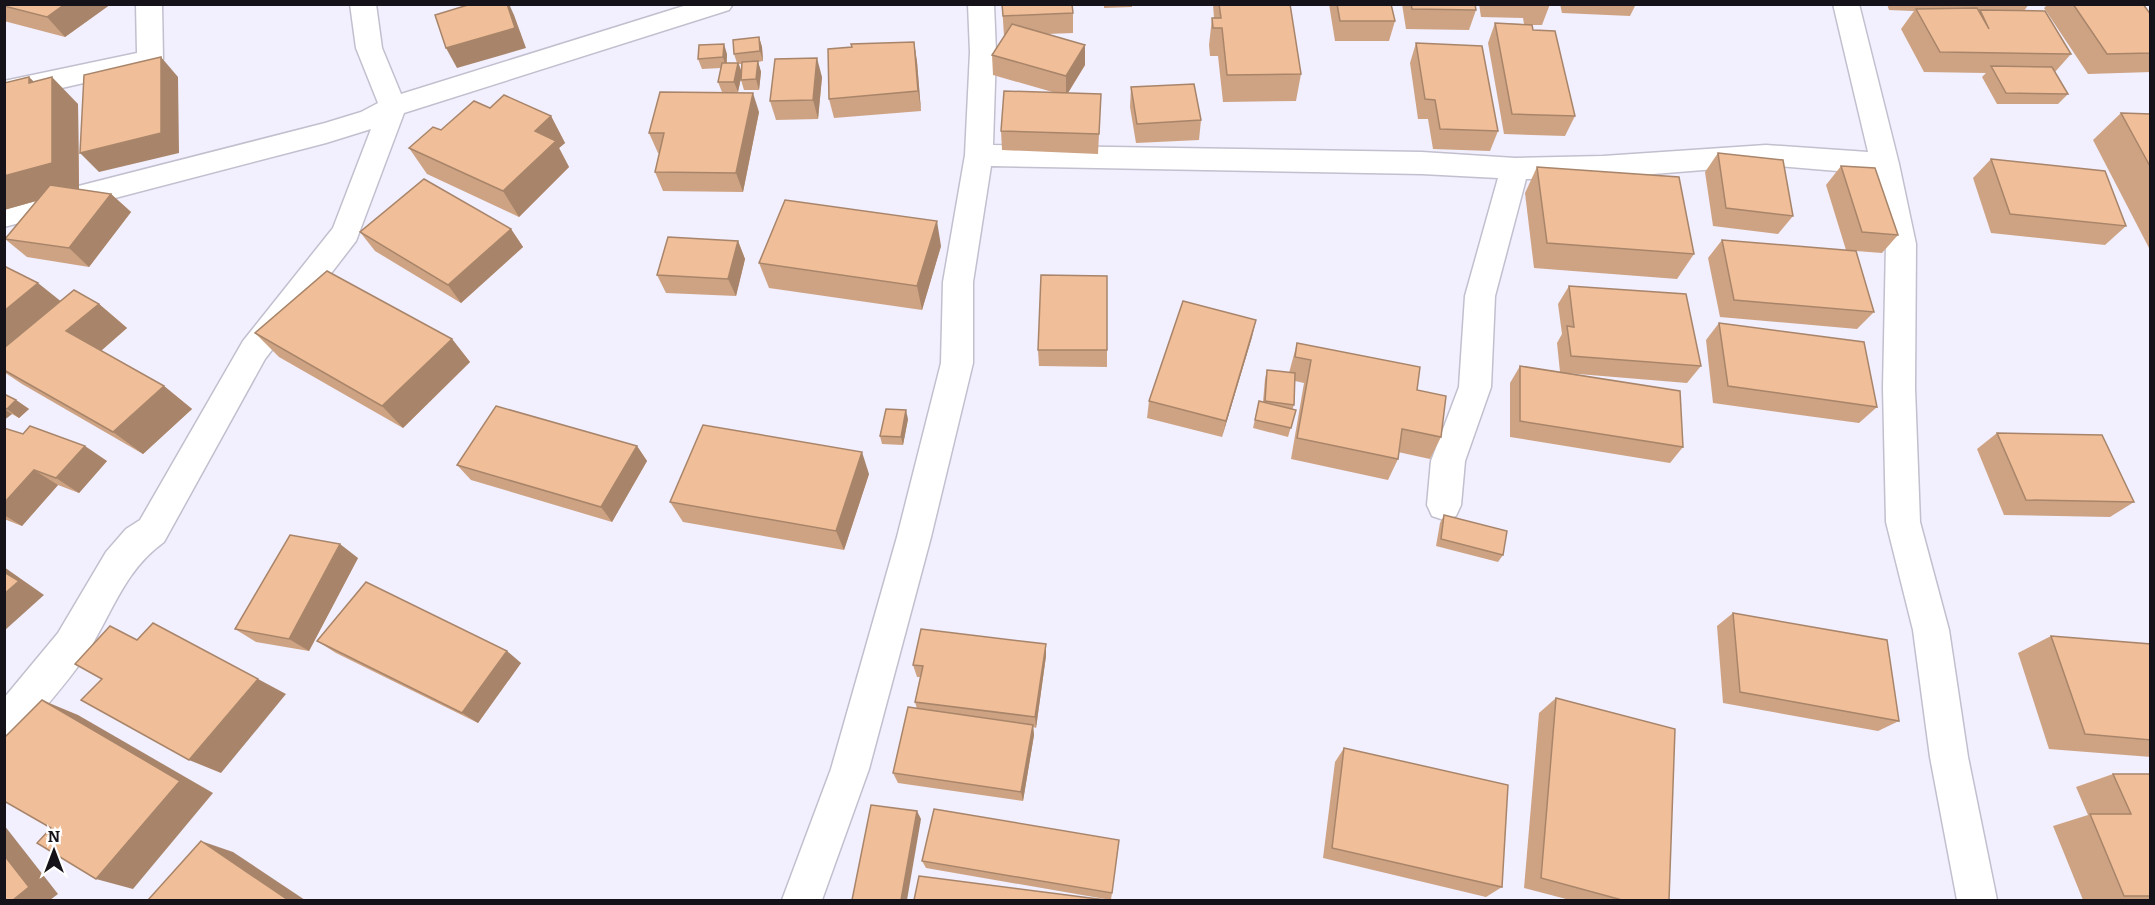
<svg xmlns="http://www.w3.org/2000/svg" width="2155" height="905" font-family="Bitter,serif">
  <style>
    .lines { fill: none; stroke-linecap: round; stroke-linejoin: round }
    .minor-casing { stroke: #c2bfce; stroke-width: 3 }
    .minor { fill: #fff; fill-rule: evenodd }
    .wall { fill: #cea383; fill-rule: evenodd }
    .shaded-wall { fill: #a8856a }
    .building { fill: #f0be98; stroke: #a8856a; stroke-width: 1.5 }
  </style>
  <rect width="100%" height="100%" fill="#f2effe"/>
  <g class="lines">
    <g class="minor-casing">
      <g id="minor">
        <polygon points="136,4 162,4 163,59 159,66 4,101 4,81 137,53"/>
        <path d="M350 4H376L382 48 401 94 690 4H733L729 10 404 113 356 241 265 359 164 542C123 571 111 617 84 658 64 687 40 713 17 740L4 745V698L58 633 106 552 126 529 140 520 243 341 333 228 371 129 326 143 4 227V205L325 123 361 112 378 103 356 48Z"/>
        <polygon points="968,4 994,4 996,52 993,145 1422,152 1515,158 1603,156 1766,145 1868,152 1833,4 1859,4 1899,164 1916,244 1915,388 1920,522 1949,630 1968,757 1997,900 1957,900 1930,757 1913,630 1886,522 1883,388 1886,244 1873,174 1766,165 1603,178 1526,179 1495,296 1491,387 1465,461 1461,505 1456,516 1444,520 1432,516 1427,505 1431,461 1459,387 1465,296 1498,178 1422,174 991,166 973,282 973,363 931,537 869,769 822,900 782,900 831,769 897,537 941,363 943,282 965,155 970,52"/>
      </g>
    </g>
    <use href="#minor" class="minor"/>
  </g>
  <g class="wall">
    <polygon points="4,4 111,4 65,37 4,21"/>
    <polygon points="1002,4 1073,13 1073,33 1047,34 1085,45 1085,65 1068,93 1101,94 1098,154 1002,150 1001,131 1056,93 993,75 992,55 1004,36"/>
    <polygon points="1104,4 1132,4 1132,7 1104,8"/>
    <polygon points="1213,4 1290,4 1301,74 1296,101 1223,102 1218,56 1210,56 1209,45 1212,18 1214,18"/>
    <polygon points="1329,4 1391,4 1395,21 1389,41 1335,41"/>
    <polygon points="1402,4 1475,4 1476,10 1469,30 1406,29"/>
    <polygon points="1479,4 1550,4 1542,25 1532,25 1533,30 1575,116 1565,136 1504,134 1488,43 1495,23 1524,24 1523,18 1481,17"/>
    <polygon points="1560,4 1636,4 1630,16 1562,13"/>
    <polygon points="1887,4 2029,4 2024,11 2071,54 2055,72 2068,94 2058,104 1997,104 1982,77 1986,73 1924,72 1901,29 1914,11 1889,10"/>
    <polygon points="2046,4 2143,4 2151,15 2151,72 2088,74 2044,8 2047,5"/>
    <path d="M759 37 762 47 763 61 758 62 761 72 759 90H744L741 80 742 73 738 92H722L718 82 721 68 702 69 698 59 727 54V63H737L734 54ZM739 64H742V73Z"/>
    <polygon points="914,42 917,62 921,111 834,118 829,99"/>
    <polygon points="1416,43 1498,131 1490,151 1433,149 1428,119 1418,119 1410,63"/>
    <polygon points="29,77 34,82 78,104 79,189 111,194 131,212 89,267 27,257 5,239 36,201 4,210 4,83"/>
    <polygon points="822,77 818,119 776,120 770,101"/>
    <polygon points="1131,87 1201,120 1199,140 1136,143 1130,107"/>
    <polygon points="490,108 551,116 565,143 559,148 569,167 519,217 427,174 409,148 441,130"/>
    <polygon points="759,112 743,192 663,191 655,172 660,153 658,153 649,133"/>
    <polygon points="2121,113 2151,114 2151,248 2149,248 2093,140"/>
    <polygon points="1718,153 1793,216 1778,234 1713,226 1705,172"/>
    <polygon points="1991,159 2126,226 2105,245 1991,233 1973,178"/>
    <polygon points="1841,166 1898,235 1882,253 1856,251 1874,312 1857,329 1720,317 1708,258 1722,240 1846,250 1826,185"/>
    <polygon points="1537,167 1694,254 1677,279 1534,268 1525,193"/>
    <polygon points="511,229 523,247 461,303 375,251 360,232"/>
    <polygon points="738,241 745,259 736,296 666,293 657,275"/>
    <polygon points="941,246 922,310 769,288 759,263"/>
    <polygon points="4,266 60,301 99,304 127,328 101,351 164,386 192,409 143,454 22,384 4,372"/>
    <polygon points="1569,286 1701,366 1687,383 1566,373 1683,447 1670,463 1510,437 1510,383 1520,366 1560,372 1557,343 1562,334 1558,304"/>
    <polygon points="1719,323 1877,407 1859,423 1713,403 1706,340"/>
    <polygon points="255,333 452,339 470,362 403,428 279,357"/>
    <polygon points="1252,337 1222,437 1147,418 1149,401"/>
    <polygon points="1297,343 1417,390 1441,437 1430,459 1398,452 1398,459 1388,480 1291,459 1304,383 1295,381 1294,405 1292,410 1296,410 1288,437 1253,428 1259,401 1263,402 1265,379 1267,370 1289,373"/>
    <polygon points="1038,350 1107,350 1107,367 1039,366"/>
    <polygon points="4,394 16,400 29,409 19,418 12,414 4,420"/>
    <polygon points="908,419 903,445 882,444 880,436"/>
    <polygon points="4,428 23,434 107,461 79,493 58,485 22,526 4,519"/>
    <polygon points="1997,433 2134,502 2110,517 2004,515 1977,449"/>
    <polygon points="637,446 647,461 612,522 471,480 457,465"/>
    <polygon points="869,474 844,550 683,522 670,502"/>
    <polygon points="1444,515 1503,555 1498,562 1436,546 1440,523"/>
    <polygon points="358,558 309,651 256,642 235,629"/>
    <polygon points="1733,613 1899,721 1878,731 1723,703 1717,626"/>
    <polygon points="2051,636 2151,644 2151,757 2049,749 2018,653"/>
    <polygon points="317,641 521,663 478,723 336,653"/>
    <polygon points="1046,644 1046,656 1036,728 1033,727 1034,735 1023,801 898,783 893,773 917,709 915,702 920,677 917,677 913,665"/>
    <polygon points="1556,698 1669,900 1570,900 1524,888 1539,713"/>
    <polygon points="1344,748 1502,887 1486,897 1323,858 1335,762"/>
    <polygon points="2113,774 2151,774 2151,900 2083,900 2053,826 2088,815 2076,787"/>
    <polygon points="1119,840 1111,900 926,868 922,861"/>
  </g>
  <g class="shaded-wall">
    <polygon points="65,4 111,4 65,37 47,17"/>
    <polygon points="507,4 509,4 514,15 526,48 457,68 446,48"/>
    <polygon points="759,37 762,47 763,61 760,51"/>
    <polygon points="914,42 917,62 921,111 918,91"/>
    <polygon points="724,44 727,54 726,68 723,57"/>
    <polygon points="1085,45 1085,65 1066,96 1066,76"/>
    <polygon points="161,57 178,77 179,153 99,172 80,153"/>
    <polygon points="817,58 822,77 818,119 813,100"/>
    <polygon points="758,61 761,72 759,90 756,79"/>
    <polygon points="738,63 742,73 738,92 734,82"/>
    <polygon points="29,77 52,100 52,77 78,104 79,189 4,210 4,176 29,83"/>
    <polygon points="753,93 759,112 743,192 736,173"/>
    <polygon points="551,116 565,143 559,148 569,167 519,217 503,191 535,131"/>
    <polygon points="111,194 131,212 89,267 69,248"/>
    <polygon points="937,221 941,246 922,310 917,286"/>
    <polygon points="511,229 523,247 461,303 448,285"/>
    <polygon points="738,241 745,259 736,296 728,279"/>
    <polygon points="38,283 68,307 4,359 4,311"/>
    <polygon points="99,304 127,328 96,355 66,331"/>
    <polygon points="1256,320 1252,337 1222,437 1226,421"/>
    <polygon points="452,339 470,362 403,428 382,406"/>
    <polygon points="164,386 192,409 143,454 113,432"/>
    <polygon points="16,400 29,409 19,418 7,409"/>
    <polygon points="4,409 12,414 4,420"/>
    <polygon points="906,410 908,419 903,445 901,437"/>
    <polygon points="85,446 107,461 79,493 56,478"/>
    <polygon points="637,446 647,461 612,522 601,507"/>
    <polygon points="862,452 869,474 844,550 836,531"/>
    <polygon points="34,470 58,485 22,526 4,515 4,503"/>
    <polygon points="340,544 358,558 309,651 289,639"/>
    <polygon points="4,567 44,595 4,631"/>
    <polygon points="1046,644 1046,656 1036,728 1035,717"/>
    <polygon points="507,651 521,663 478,723 462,713"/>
    <polygon points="258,679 286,694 221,773 189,760"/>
    <polygon points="42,700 78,715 213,793 133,889 96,879"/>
    <polygon points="1033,725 1034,735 1023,801 1021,792"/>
    <polygon points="917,811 921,819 907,900 901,900"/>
    <polygon points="4,825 58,894 50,900 13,900 4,855"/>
    <polygon points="201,841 233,852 305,900 288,900"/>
  </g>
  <g class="building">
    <polygon points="4,4 65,4 47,17 4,6"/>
    <polygon points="471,4 507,4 515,28 446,48 435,15"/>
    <polygon points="1002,4 1072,4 1073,13 1003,16"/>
    <polygon points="1219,4 1290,4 1301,74 1227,75 1222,28 1213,28 1212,18 1221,18"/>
    <polygon points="1337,4 1391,4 1395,21 1340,21"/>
    <polygon points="1411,4 1475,4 1476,10 1412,9"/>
    <polygon points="2073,4 2143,4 2151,15 2151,53 2107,54"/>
    <polygon points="1977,8 1989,29 1980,10 2045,11 2071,54 1940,52 1916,9"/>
    <polygon points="1495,23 1532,25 1533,30 1555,31 1575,116 1512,114"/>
    <polygon points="1012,24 1085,45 1066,76 992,55"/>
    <polygon points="759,37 760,51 734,54 733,40"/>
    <polygon points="914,42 918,91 829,99 828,49 852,47 851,44"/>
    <polygon points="1416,43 1482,46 1498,131 1440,129 1435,100 1425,99"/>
    <polygon points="724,44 723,57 698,59 699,45"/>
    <polygon points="161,57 161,133 80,153 84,75"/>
    <polygon points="817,58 813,100 770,101 775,59"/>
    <polygon points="758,61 756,79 741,80 742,62"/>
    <polygon points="722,63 738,63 734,82 718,82"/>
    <polygon points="1991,66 2052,67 2068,94 2006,93"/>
    <polygon points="29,77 29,83 52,77 52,163 4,176 4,83"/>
    <polygon points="1194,84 1201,120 1137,124 1131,87"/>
    <polygon points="1004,91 1101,94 1099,134 1001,131"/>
    <polygon points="660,92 753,93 736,173 655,172 664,133 649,133"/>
    <polygon points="504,95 551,116 535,131 556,141 503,191 409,148 433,127 441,130 474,101 490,108"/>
    <polygon points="2121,113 2151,114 2151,168"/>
    <polygon points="1718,153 1783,160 1793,216 1726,208"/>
    <polygon points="1991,159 2105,171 2126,226 2010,214"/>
    <polygon points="1841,166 1875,168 1898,235 1862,232"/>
    <polygon points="1537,167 1679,177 1694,254 1547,243"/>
    <polygon points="424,179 511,229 448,285 360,232"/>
    <polygon points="50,185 111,194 69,248 5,239"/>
    <polygon points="785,200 937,221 917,286 759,263"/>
    <polygon points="668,237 738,241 728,279 657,275"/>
    <polygon points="1722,240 1856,251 1874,312 1734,300"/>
    <polygon points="4,266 38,283 4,311"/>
    <polygon points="327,271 452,339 382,406 255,333"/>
    <polygon points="1041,275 1107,276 1107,350 1038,350"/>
    <polygon points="1569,286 1686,294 1701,366 1571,356 1567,326 1574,327"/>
    <polygon points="74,290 99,304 66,331 164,386 113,432 4,370 4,348"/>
    <polygon points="1183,301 1256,320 1226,421 1149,401"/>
    <polygon points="1719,323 1864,342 1877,407 1728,386"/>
    <polygon points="1297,343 1420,367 1417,390 1446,396 1441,437 1402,429 1398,459 1297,438 1311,360 1295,357"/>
    <polygon points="1520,366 1680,391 1683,447 1520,421"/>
    <polygon points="1267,370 1295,373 1294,405 1265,401"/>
    <polygon points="4,394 16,400 7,409 4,408"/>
    <polygon points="1259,401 1296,410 1291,428 1255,420"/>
    <polygon points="496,406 637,446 601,507 457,465"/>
    <polygon points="886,409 906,410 901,437 880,436"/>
    <polygon points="703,425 862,452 836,531 670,502"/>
    <polygon points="30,426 85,446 56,478 34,470 4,503 4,428 23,434"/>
    <polygon points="1997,433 2102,435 2134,502 2026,500"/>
    <polygon points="1444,515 1507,531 1503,555 1441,539"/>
    <polygon points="290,535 340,544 289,639 235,629"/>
    <polygon points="4,572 19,581 4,594"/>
    <polygon points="366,582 507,651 462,713 317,641"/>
    <polygon points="1733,613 1887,640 1899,721 1740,692"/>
    <polygon points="153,623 258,679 189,760 81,700 102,679 75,664 110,626 137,640"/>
    <polygon points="921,629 1046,644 1035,717 915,702 923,666 913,665"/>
    <polygon points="2051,636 2151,644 2151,740 2085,734"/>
    <polygon points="1556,698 1675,729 1669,900 1622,900 1541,878"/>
    <polygon points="42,700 180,781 96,879 37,843 51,828 4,801 4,738"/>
    <polygon points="908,707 1033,725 1021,792 893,773"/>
    <polygon points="1344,748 1508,785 1502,887 1332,848"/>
    <polygon points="2113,774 2151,774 2151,896 2124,896 2090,814 2131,814"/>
    <polygon points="871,805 917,811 901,900 852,900"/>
    <polygon points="934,809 1119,840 1112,893 922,861"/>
    <polygon points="201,841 288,900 148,900"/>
    <polygon points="4,855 29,887 13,900 4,900"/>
    <polygon points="919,876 1106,900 914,900"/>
  </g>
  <rect width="2155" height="905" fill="none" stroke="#151319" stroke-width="12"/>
  <g transform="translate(54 851)" stroke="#ffffff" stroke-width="4.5" paint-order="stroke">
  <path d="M0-4.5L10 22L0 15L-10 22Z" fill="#151319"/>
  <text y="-9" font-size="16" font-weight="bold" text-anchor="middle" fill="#151319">N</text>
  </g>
</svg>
